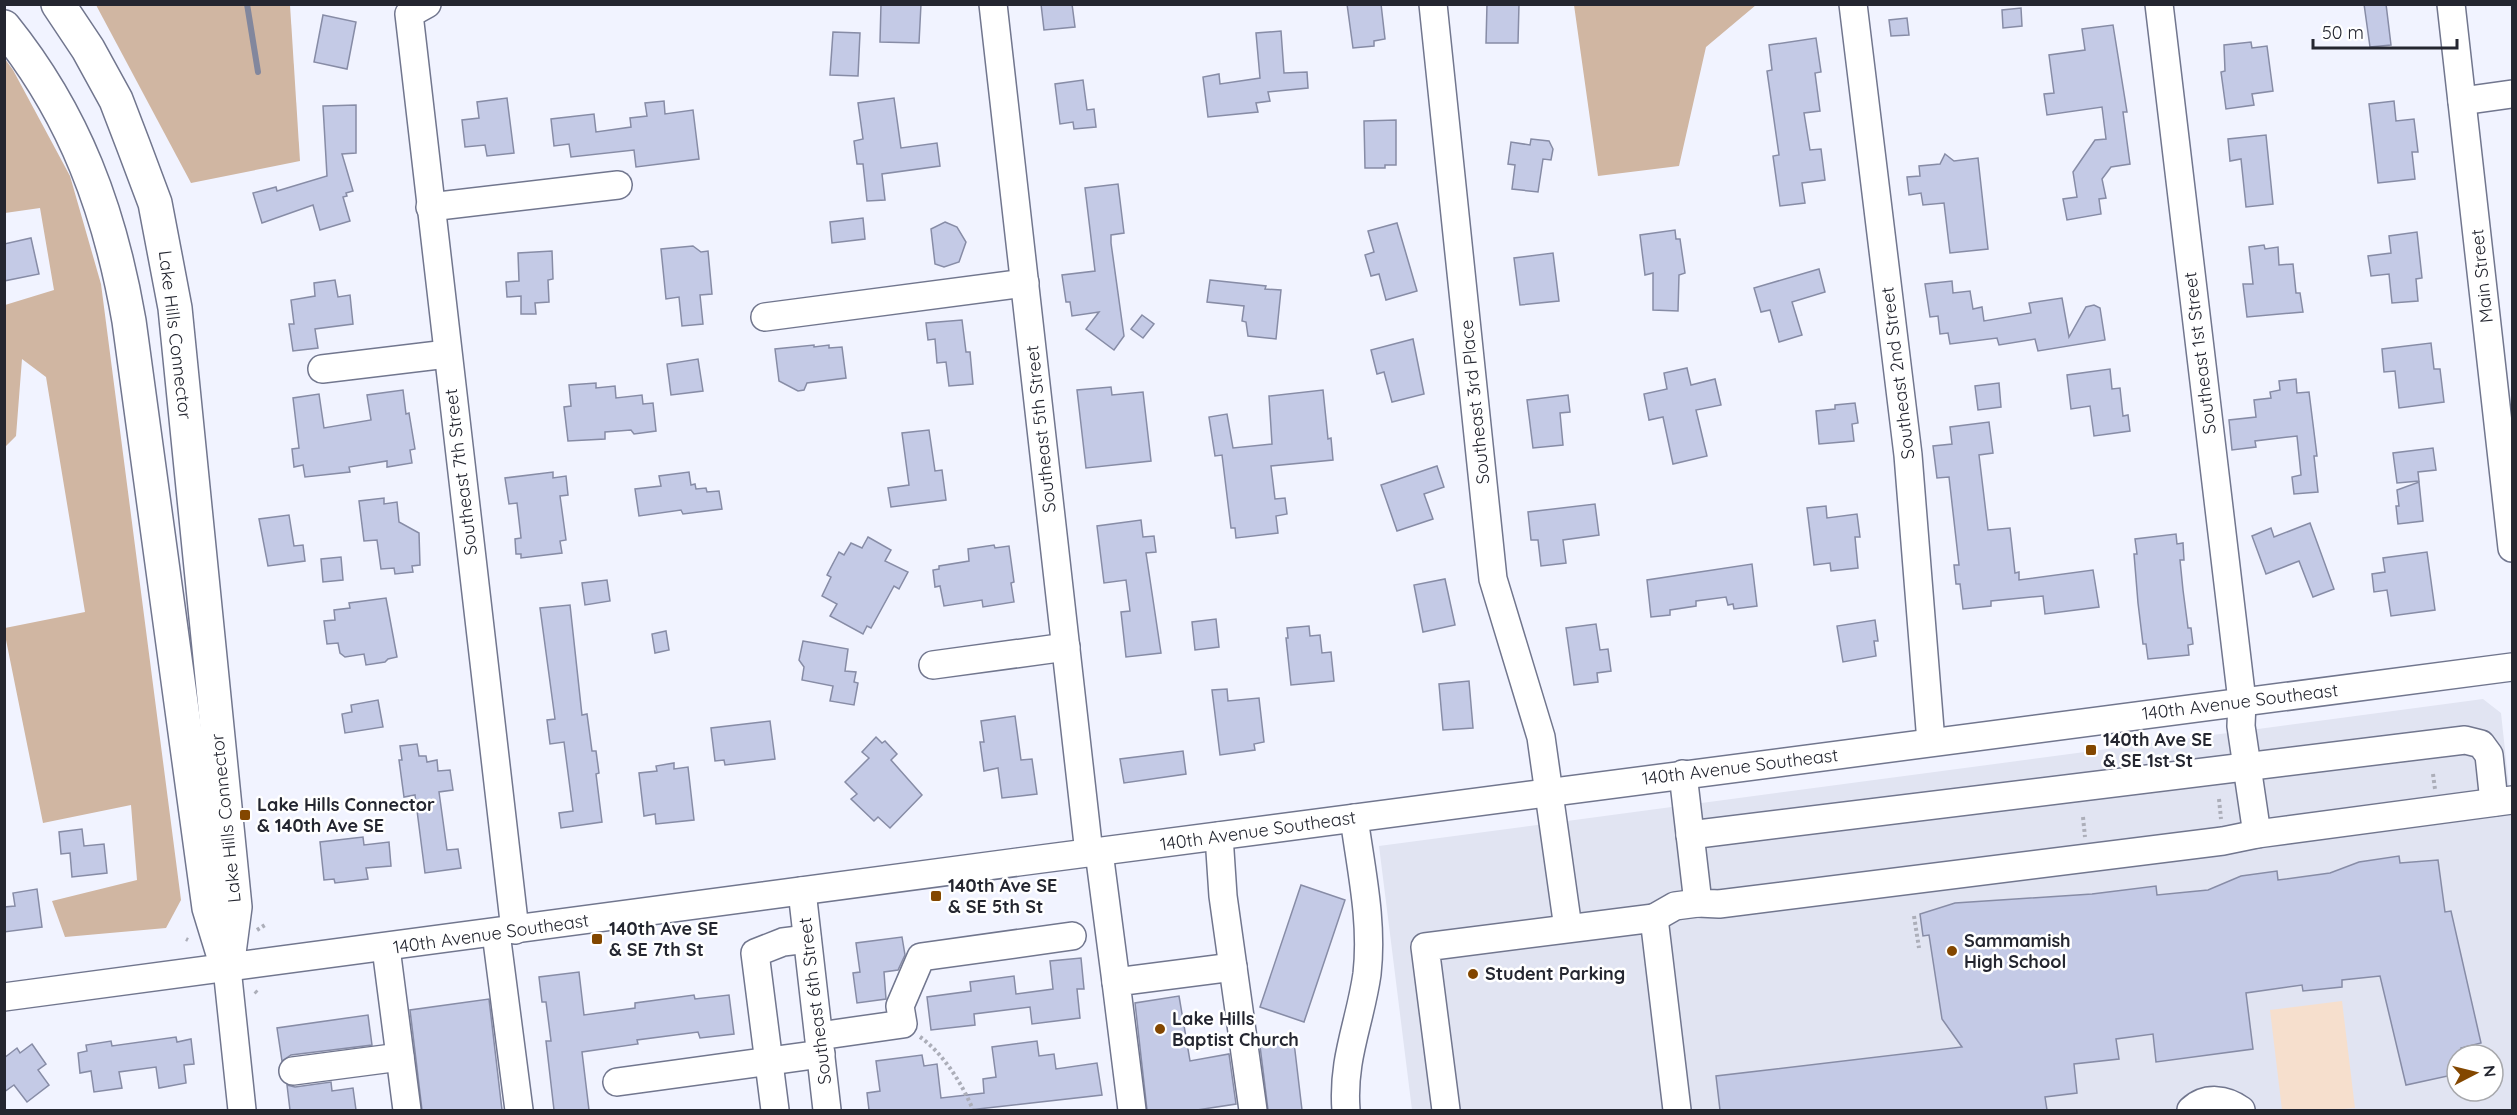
<svg xmlns="http://www.w3.org/2000/svg" width="2517" height="1115" font-family="Quicksand,sans-serif">
  <style>
    .built { fill: #e1e4f2; fill-rule: evenodd }
    .green { fill: #f6dfcd }
    .forest { fill: #d0b6a2 }
    .lines { fill: none; stroke-linecap: round; stroke-linejoin: round }
    .stream { stroke: #82879d; stroke-width: 6 }
    .building { fill: #c4cae6; stroke: #878ca6; stroke-width: 1.5 }
    .minor-casing { stroke: #71768e; stroke-width: 30 }
    .major-casing { stroke: #71768e; stroke-width: 36 }
    .path { stroke: #acaeb9; stroke-width: 4; stroke-dasharray: 3 3; stroke-linecap: butt }
    .minor { stroke: #fff; stroke-width: 27 }
    .major { stroke: #fff; stroke-width: 33 }
    .poi-dot { fill: #834700; stroke: #fff; stroke-width: 2 }
    .labels { text-anchor: middle; stroke-width: 5; stroke-linejoin: round; paint-order: stroke }
    .street-label { font-size: 18px; fill: #242630; stroke: #fff }
    .poi-label { font-size: 18px; font-weight: bold; fill: #242630; stroke: #fff; text-anchor: start }
  </style>
  <rect width="100%" height="100%" fill="#f1f3ff"/>
  <path class="built" d="M2483 699 2501 713 2512 815V1110H1412L1379 846ZM2457 1055H2493V1091H2457Z"/>
  <polygon class="green" points="2342,1001 2355,1108 2332,1110 2282,1110 2270,1010"/>
  <g class="forest">
    <polygon points="96,5 290,5 300,161 191,183"/>
    <polygon points="1574,5 1756,5 1706,47 1679,166 1598,176"/>
    <polygon points="5,59 13,70 70,176 101,284 181,900 166,928 65,937 52,901 137,880 131,805 43,823 5,635 5,628 85,612 46,377 22,359 16,436 5,447 5,305 54,290 40,208 5,213"/>
  </g>
  <g class="lines">
    <polyline class="stream" points="247,4 258,72"/>
  </g>
  <g class="building">
    <polygon points="881,4 921,4 919,43 880,42"/>
    <polygon points="1041,4 1072,4 1075,27 1044,30"/>
    <polygon points="1347,4 1381,4 1385,39 1374,41 1374,46 1353,48"/>
    <polygon points="1487,4 1519,4 1518,43 1486,43"/>
    <polygon points="2364,4 2386,4 2391,45 2370,47"/>
    <polygon points="2021,8 2022,26 2003,28 2002,10"/>
    <polygon points="323,15 356,22 347,69 314,62"/>
    <polygon points="1907,18 1909,35 1891,36 1889,20"/>
    <polygon points="2113,25 2127,112 2123,112 2130,164 2111,167 2102,179 2106,198 2099,199 2101,214 2067,220 2063,199 2077,197 2073,172 2095,140 2106,139 2102,107 2047,115 2044,94 2054,93 2049,55 2085,50 2082,29"/>
    <polygon points="1281,31 1284,73 1307,72 1308,88 1268,92 1270,101 1256,103 1258,112 1208,117 1203,77 1219,74 1220,84 1260,78 1256,33"/>
    <polygon points="833,32 860,33 858,76 830,75"/>
    <polygon points="1816,38 1821,72 1815,73 1820,111 1804,113 1810,150 1821,149 1825,180 1802,183 1805,203 1780,206 1773,156 1779,155 1767,71 1772,70 1769,45"/>
    <polygon points="2251,42 2252,48 2267,46 2273,91 2252,94 2254,105 2226,109 2221,72 2225,71 2224,45"/>
    <polygon points="1083,80 1087,110 1094,109 1096,127 1074,129 1073,122 1060,124 1055,84"/>
    <polygon points="507,98 514,153 487,156 485,145 465,147 462,120 479,118 477,102"/>
    <polygon points="894,98 901,148 937,143 940,166 882,174 885,200 867,201 863,164 857,164 854,141 863,139 858,103"/>
    <polygon points="664,101 665,114 693,110 699,159 636,167 634,150 571,157 569,144 554,146 551,119 594,114 596,132 631,127 630,118 647,116 645,103"/>
    <polygon points="2394,101 2396,121 2414,119 2418,152 2412,152 2415,179 2378,183 2369,104"/>
    <polygon points="356,105 356,153 342,154 353,191 346,193 347,196 343,197 350,221 320,230 313,205 262,223 253,193 276,187 277,191 327,176 323,106"/>
    <polygon points="1396,120 1396,165 1385,165 1385,168 1365,168 1364,121"/>
    <polygon points="2266,135 2273,204 2246,207 2241,159 2230,161 2228,139"/>
    <polygon points="1531,139 1549,141 1553,149 1551,160 1543,159 1538,192 1512,189 1515,165 1508,164 1511,142 1530,145"/>
    <polygon points="1945,154 1954,161 1978,158 1988,249 1950,253 1944,203 1923,205 1921,193 1909,195 1907,177 1920,176 1919,166 1940,164"/>
    <polygon points="1118,184 1124,233 1111,235 1111,243 1124,336 1114,350 1086,329 1099,312 1072,316 1070,302 1066,302 1062,275 1095,271 1085,188"/>
    <polygon points="863,218 865,239 832,243 830,222"/>
    <polygon points="945,222 957,227 966,242 959,262 944,267 935,264 931,229"/>
    <polygon points="1397,223 1417,291 1386,300 1379,274 1371,276 1365,255 1374,252 1368,231"/>
    <polygon points="1675,230 1676,239 1680,239 1685,273 1679,275 1678,311 1653,310 1653,273 1645,275 1640,235"/>
    <polygon points="2417,232 2422,278 2416,279 2418,301 2392,303 2389,274 2371,276 2368,256 2391,253 2389,236"/>
    <polygon points="31,238 39,274 4,281 4,244"/>
    <polygon points="2264,245 2265,249 2278,247 2279,265 2293,264 2296,293 2300,293 2303,312 2247,317 2243,284 2253,284 2249,247"/>
    <polygon points="693,246 701,252 708,251 712,294 700,295 703,324 682,326 679,297 666,299 661,249"/>
    <polygon points="552,251 553,279 548,280 549,302 535,303 536,314 521,314 521,296 507,297 506,282 519,281 518,253"/>
    <polygon points="1553,253 1559,301 1520,305 1514,258"/>
    <polygon points="1819,269 1825,292 1792,302 1802,335 1779,342 1770,310 1761,312 1754,288"/>
    <polygon points="335,280 338,297 350,295 353,324 315,329 318,348 293,351 289,324 294,324 291,300 315,296 314,283"/>
    <polygon points="1210,280 1266,286 1265,289 1281,290 1276,339 1248,336 1246,322 1242,321 1244,306 1207,302"/>
    <polygon points="1952,281 1953,293 1970,291 1973,309 1982,307 1984,321 2031,313 2029,303 2062,298 2069,337 2086,307 2094,305 2100,308 2105,340 2038,351 2035,339 1999,345 1997,338 1950,344 1948,333 1940,334 1938,316 1930,317 1925,284"/>
    <polygon points="1142,315 1154,324 1143,338 1131,329"/>
    <polygon points="962,320 966,352 970,352 973,384 949,386 946,362 937,363 935,339 928,340 926,323"/>
    <polygon points="1413,339 1424,394 1392,402 1384,372 1377,374 1371,350"/>
    <polygon points="2431,343 2434,369 2440,369 2444,402 2399,408 2395,371 2384,372 2382,349"/>
    <polygon points="814,345 814,347 829,345 829,348 842,347 846,378 807,383 804,390 798,391 779,381 775,349"/>
    <polygon points="698,359 703,391 671,395 667,364"/>
    <polygon points="1687,368 1691,385 1715,379 1721,405 1696,410 1707,456 1673,464 1663,417 1649,420 1644,394 1667,389 1664,373"/>
    <polygon points="2110,369 2112,389 2120,388 2123,416 2128,415 2130,431 2094,436 2090,406 2071,409 2067,375"/>
    <polygon points="2296,379 2297,393 2309,392 2317,456 2314,456 2318,492 2294,494 2292,477 2301,475 2297,436 2255,441 2256,447 2232,450 2229,420 2256,417 2254,400 2271,398 2270,392 2280,390 2279,381"/>
    <polygon points="596,383 596,388 615,386 616,398 642,395 643,404 653,403 656,431 634,434 631,430 605,432 605,439 568,441 564,407 571,406 569,385"/>
    <polygon points="1999,383 2001,407 1978,410 1975,386"/>
    <polygon points="1111,387 1112,395 1143,392 1151,461 1086,468 1077,390"/>
    <polygon points="403,390 406,414 409,413 415,449 410,450 412,463 387,467 387,461 349,467 350,472 305,477 303,465 294,467 292,449 299,448 293,398 319,394 324,428 371,420 367,395"/>
    <polygon points="1323,390 1328,439 1331,438 1333,460 1271,466 1275,499 1285,498 1287,514 1276,516 1278,533 1236,538 1235,528 1231,528 1222,455 1215,456 1209,417 1227,414 1233,448 1272,444 1269,396"/>
    <polygon points="1568,395 1570,412 1560,413 1563,445 1533,448 1527,400"/>
    <polygon points="1855,403 1858,423 1852,424 1854,441 1819,444 1816,411 1835,409 1835,405"/>
    <polygon points="1989,422 1993,453 1979,455 1988,530 2010,528 2015,573 2019,572 2019,580 2093,570 2099,607 2045,614 2043,596 1991,601 1991,606 1963,609 1960,584 1956,584 1954,565 1959,565 1949,477 1937,478 1933,446 1952,444 1950,427"/>
    <polygon points="929,430 935,471 942,470 946,500 891,507 888,488 909,485 902,433"/>
    <polygon points="2433,448 2436,470 2418,472 2419,481 2397,483 2393,453"/>
    <polygon points="1437,466 1444,487 1424,494 1433,519 1397,531 1381,485"/>
    <polygon points="553,472 553,478 566,476 568,495 560,496 566,540 560,541 562,553 521,558 521,554 516,554 515,539 521,538 517,503 509,504 505,478"/>
    <polygon points="689,472 691,485 695,484 696,489 706,488 707,492 719,491 722,509 683,514 681,510 639,516 635,489 661,486 659,476"/>
    <polygon points="2419,482 2423,521 2398,524 2396,506 2399,506 2397,490"/>
    <polygon points="384,498 384,504 397,502 399,522 419,533 420,565 412,566 413,572 395,574 394,568 381,569 377,540 364,541 359,501"/>
    <polygon points="1595,504 1599,535 1563,540 1566,563 1541,566 1538,540 1531,540 1528,512"/>
    <polygon points="1826,506 1827,518 1857,514 1860,537 1855,537 1858,568 1831,571 1830,563 1814,565 1807,508"/>
    <polygon points="289,515 294,546 303,545 305,561 268,566 259,519"/>
    <polygon points="1141,520 1143,537 1154,536 1156,552 1146,553 1161,653 1126,657 1121,612 1130,611 1126,580 1104,583 1097,526"/>
    <polygon points="2310,523 2334,589 2313,597 2299,561 2266,574 2252,536 2271,528 2274,537"/>
    <polygon points="2176,534 2177,544 2183,543 2184,560 2180,560 2183,590 2188,628 2191,628 2193,644 2188,645 2189,655 2148,659 2146,644 2143,644 2138,603 2134,554 2137,554 2135,539"/>
    <polygon points="868,537 891,550 885,561 908,572 899,589 894,586 871,628 867,626 863,634 830,616 837,604 822,596 831,577 827,575 839,552 844,555 851,543 862,548"/>
    <polygon points="994,545 995,548 1009,546 1014,582 1011,583 1014,602 983,607 982,600 944,606 940,586 935,587 933,570 939,569 939,566 969,561 968,549"/>
    <polygon points="2427,552 2435,610 2391,616 2387,590 2374,592 2372,574 2385,572 2383,558"/>
    <polygon points="341,557 343,580 323,582 321,559"/>
    <polygon points="1752,564 1757,606 1734,609 1733,604 1728,605 1726,597 1696,601 1696,606 1670,610 1670,615 1651,617 1647,580"/>
    <polygon points="1445,579 1455,625 1423,632 1414,585"/>
    <polygon points="607,580 610,601 585,605 582,583"/>
    <polygon points="386,598 397,657 388,659 385,662 366,665 364,654 345,657 340,653 338,643 327,644 324,621 335,620 334,610 350,608 349,603"/>
    <polygon points="570,605 582,715 587,714 592,751 596,751 599,773 596,774 602,822 561,828 559,813 573,811 564,742 550,744 547,720 555,719 540,608"/>
    <polygon points="1216,619 1219,647 1195,650 1192,622"/>
    <polygon points="1875,620 1878,641 1874,641 1876,656 1843,662 1837,626"/>
    <polygon points="1596,624 1600,650 1608,649 1611,671 1597,673 1598,682 1574,685 1566,628"/>
    <polygon points="1309,626 1310,636 1320,635 1322,653 1331,652 1334,681 1291,685 1286,638 1288,638 1287,628"/>
    <polygon points="666,631 669,650 655,653 652,634"/>
    <polygon points="803,641 848,649 845,671 856,672 854,682 858,683 854,705 830,701 833,686 802,680 804,667 799,660"/>
    <polygon points="1469,681 1473,728 1443,730 1439,684"/>
    <polygon points="1227,689 1228,701 1259,698 1264,742 1254,744 1255,750 1220,755 1212,690"/>
    <polygon points="378,700 383,727 345,733 342,714 352,712 351,705"/>
    <polygon points="1015,716 1021,760 1032,759 1037,794 1002,798 998,768 984,771 980,742 984,742 981,721"/>
    <polygon points="770,721 775,759 725,765 724,760 715,761 711,728"/>
    <polygon points="876,737 882,743 885,741 897,754 891,760 922,795 890,828 878,817 874,821 851,799 857,794 845,782 869,758 862,752"/>
    <polygon points="417,744 419,756 426,756 427,762 437,760 438,771 450,770 453,790 439,792 447,850 458,849 461,868 425,873 415,795 404,797 399,760 402,760 400,746"/>
    <polygon points="1183,751 1186,774 1124,783 1120,759"/>
    <polygon points="674,763 674,769 688,767 694,820 656,824 655,814 644,816 639,773 657,771 656,766"/>
    <polygon points="82,829 84,846 104,844 107,873 72,877 70,853 61,854 59,832"/>
    <polygon points="363,837 364,845 389,842 391,866 366,868 368,879 335,883 334,879 324,880 320,842"/>
    <polygon points="2399,856 2400,863 2438,860 2445,912 2451,911 2481,1043 2461,1048 2462,1055 2457,1055 2457,1074 2406,1085 2380,976 2342,980 2342,987 2303,991 2302,985 2246,993 2253,1049 2156,1062 2153,1034 2116,1039 2119,1059 2074,1064 2077,1093 2045,1097 2047,1110 1720,1110 1716,1076 1962,1047 1942,1019 1929,935 1923,936 1920,914 1955,903 2092,894 2156,886 2157,895 2208,890 2241,876 2277,871 2278,880 2330,873 2359,862"/>
    <polygon points="1301,885 1345,900 1304,1022 1260,1007"/>
    <polygon points="37,889 42,927 4,932 4,907 15,906 13,893"/>
    <polygon points="902,937 905,955 898,970 884,972 886,999 857,1003 853,973 860,972 856,943"/>
    <polygon points="1081,958 1084,989 1077,989 1080,1018 1032,1024 1030,1007 974,1014 975,1025 931,1030 927,997 971,991 970,982 1014,976 1016,994 1053,989 1050,961"/>
    <polygon points="579,972 584,1015 635,1008 635,1003 694,995 695,999 729,995 734,1034 700,1038 698,1032 637,1040 638,1044 582,1052 589,1110 554,1110 546,1041 551,1041 546,1002 542,1002 539,977"/>
    <polygon points="1179,996 1190,1061 1229,1054 1236,1104 1197,1110 1147,1110 1135,1003"/>
    <polygon points="489,999 502,1110 422,1110 410,1010"/>
    <polygon points="368,1015 372,1045 291,1055 282,1061 277,1028"/>
    <polygon points="1293,1034 1302,1110 1268,1110 1259,1038"/>
    <polygon points="176,1037 177,1042 191,1039 194,1064 184,1065 186,1083 159,1088 156,1067 119,1072 122,1088 94,1092 91,1071 80,1073 78,1053 87,1051 86,1045 111,1041 112,1046"/>
    <polygon points="1037,1041 1039,1056 1054,1054 1056,1069 1097,1063 1102,1095 969,1110 869,1110 867,1093 880,1091 876,1061 922,1055 924,1066 937,1064 941,1098 984,1093 983,1079 996,1077 992,1047"/>
    <polygon points="32,1044 46,1064 38,1070 49,1085 27,1102 14,1085 4,1092 4,1058 17,1048 20,1053"/>
    <polygon points="331,1082 332,1091 353,1088 356,1110 290,1110 287,1085 295,1087"/>
  </g>
  <g class="lines">
    <g class="minor-casing">
      <g id="minor">
        <polyline points="427,4 409,14 515,930"/>
        <polyline points="993,4 1089,853"/>
        <polyline points="1433,4 1493,579 1541,737 1568,928"/>
        <polyline points="1853,4 1908,455 1931,742"/>
        <polyline points="2159,4 2242,701 2241,726 2257,834"/>
        <polyline points="2451,4 2512,548"/>
        <polyline points="2462,101 2512,94"/>
        <polyline points="430,207 618,185"/>
        <polyline points="765,317 1025,283"/>
        <polyline points="322,369 447,354"/>
        <polyline points="933,665 1066,647"/>
        <polyline points="1683,774 1698,903 1719,904 2223,841 2257,834 2512,800"/>
        <polyline points="1690,835 2465,740 2481,744 2489,755 2494,802"/>
        <polyline points="1219,836 1223,896 1253,1110"/>
        <polyline points="1099,852 1116,982"/>
        <polyline points="802,891 827,1110"/>
        <polyline points="1654,918 1675,906 1698,903"/>
        <polyline points="496,933 519,1110"/>
        <polyline points="386,948 407,1110"/>
        <polyline points="227,968 242,1110"/>
        <polyline points="4,997 1018,862 2512,667"/>
        <polyline points="819,1036 903,1024 900,1006 921,957 1072,936"/>
        <polyline points="293,1071 400,1057"/>
        <polyline points="617,1082 821,1054"/>
        <polyline points="775,1110 755,953 783,942 807,939"/>
        <polyline points="1132,1110 1116,982 1233,967"/>
        <path d="M1346 1110C1342 1059 1360 1023 1367 974 1373 922 1361 869 1354 818"/>
        <polyline points="1446,1110 1425,947 1654,918 1677,1110"/>
        <path d="M2191 1110C2206 1096 2226 1099 2241 1110"/>
      </g>
    </g>
    <g class="major-casing">
      <g id="major">
        <polyline points="58,4 88,49 116,100 134,147 155,203 175,308 235,907 227,968"/>
        <path d="M4 27C75 115 110 211 129 321L209 908 224 957"/>
      </g>
    </g>
    <g class="path">
      <polyline points="2433,774 2435,789"/>
      <polyline points="2219,799 2221,819"/>
      <polyline points="2083,817 2085,837"/>
      <polyline points="1914,916 1919,948"/>
      <polyline points="257,930 265,925"/>
      <polyline points="186,939 188,940"/>
      <polyline points="255,991 257,993"/>
      <path d="M920 1037C943 1053 963 1085 973 1110"/>
    </g>
    <use href="#minor" class="minor"/>
    <use href="#major" class="major"/>
  </g>
  <g class="poi-dot">
    <rect x="2085" y="744" width="12" height="12" rx="3"/>
    <rect x="239" y="809" width="12" height="12" rx="3"/>
    <rect x="930" y="890" width="12" height="12" rx="3"/>
    <rect x="591" y="933" width="12" height="12" rx="3"/>
    <circle cx="1952" cy="951" r="6"/>
    <circle cx="1473" cy="974" r="6"/>
    <circle cx="1160" cy="1029" r="6"/>
  </g>
  <g class="labels">
    <g class="street-label">
      <text transform="translate(2482 276) rotate(-96)" y="6">Main Street</text>
      <text transform="translate(175 335) rotate(83)" y="6">Lake Hills Connector</text>
      <text transform="translate(2200 353) rotate(-97)" y="6">Southeast 1st Street</text>
      <text transform="translate(1898 373) rotate(-97)" y="6">Southeast 2nd Street</text>
      <text transform="translate(1475 402) rotate(-96)" y="6">Southeast 3rd Place</text>
      <text transform="translate(1041 429) rotate(-96)" y="6">Southeast 5th Street</text>
      <text transform="translate(461 472) rotate(-97)" y="6">Southeast 7th Street</text>
      <text transform="translate(2240 702) rotate(-7)" y="6">140th Avenue Southeast</text>
      <text transform="translate(1740 767) rotate(-7)" y="6">140th Avenue Southeast</text>
      <text transform="translate(226 818) rotate(-96)" y="6">Lake Hills Connector</text>
      <text transform="translate(1258 831) rotate(-8)" y="6">140th Avenue Southeast</text>
      <text transform="translate(491 934) rotate(-8)" y="6">140th Avenue Southeast</text>
      <text transform="translate(815 1001) rotate(-97)" y="6">Southeast 6th Street</text>
    </g>
    <g class="poi-label">
      <text x="2103" y="746">140th Ave SE<tspan x="2103" dy="21">&amp; SE 1st St</tspan></text>
      <text x="257" y="811">Lake Hills Connector<tspan x="257" dy="21">&amp; 140th Ave SE</tspan></text>
      <text x="948" y="892">140th Ave SE<tspan x="948" dy="21">&amp; SE 5th St</tspan></text>
      <text x="609" y="935">140th Ave SE<tspan x="609" dy="21">&amp; SE 7th St</tspan></text>
      <text x="1964" y="947">Sammamish<tspan x="1964" dy="21">High School</tspan></text>
      <text x="1485" y="980">Student Parking</text>
      <text x="1172" y="1025">Lake Hills<tspan x="1172" dy="21">Baptist Church</tspan></text>
    </g>
  </g>
  <rect width="2517" height="1115" fill="none" stroke="#242630" stroke-width="12"/>
  <g transform="translate(2475 1073) rotate(83)"><circle r="28" fill="#ffffff" stroke="#a7a8ac" stroke-width="1.5"/>
  <path d="M0-4.5L10 22L0 15L-10 22Z" fill="#834700"/>
  <text y="-9" font-size="16" font-weight="bold" text-anchor="middle" fill="#242630">N</text>
  </g>
  <path d="M2313 39v9h144v-9" fill="none" stroke="#242630" stroke-width="3"/>
  <text x="2322" y="39" font-size="18" fill="#242630" stroke="#ffffff" stroke-width="4.5" paint-order="stroke">50 m</text>
</svg>
